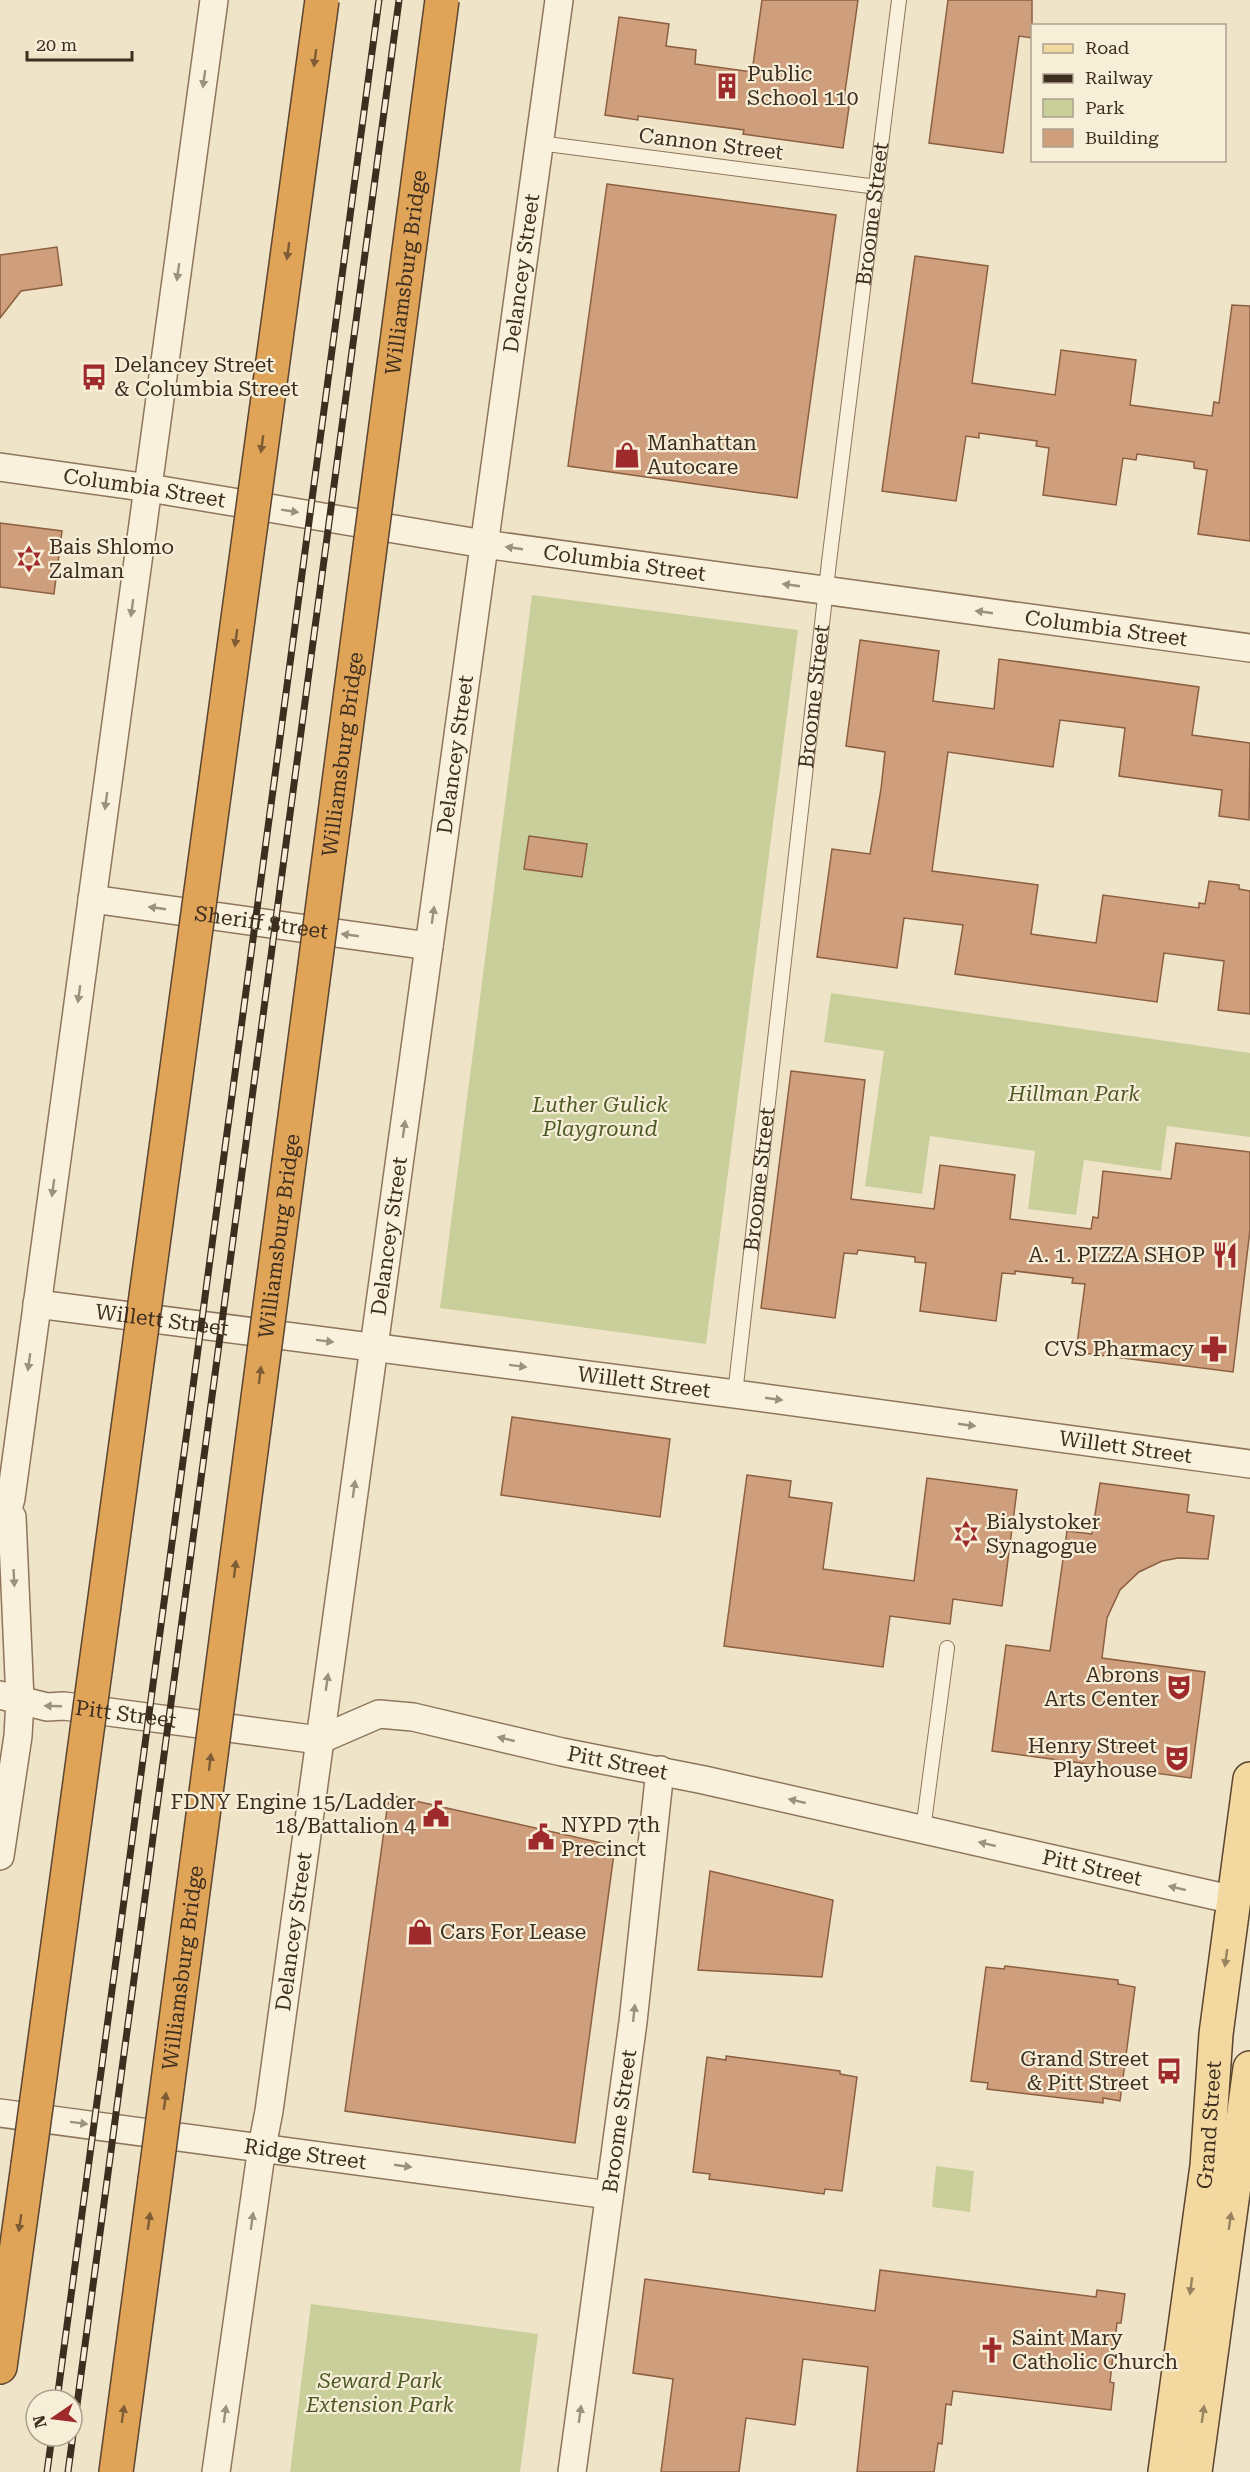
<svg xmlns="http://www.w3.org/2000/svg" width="1250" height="2472" font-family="'Roboto Serif',serif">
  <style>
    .green { fill: #c9cf9b }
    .building { fill: #cf9f7d; stroke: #8d5f41; stroke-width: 1.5 }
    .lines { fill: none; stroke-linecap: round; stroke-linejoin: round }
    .lane-casing { stroke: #8d765c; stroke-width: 16 }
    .street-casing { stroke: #8d765c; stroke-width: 30 }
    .primary-casing { stroke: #5b4430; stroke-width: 36 }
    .highway-casing { stroke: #5b4430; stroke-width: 36 }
    .lane { stroke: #faf1dc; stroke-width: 14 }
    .street { stroke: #faf1dc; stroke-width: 27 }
    .primary { stroke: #f3d9a0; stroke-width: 33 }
    .highway { stroke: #e0a458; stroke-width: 33 }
    .rail-casing { stroke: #3d2e20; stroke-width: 7 }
    .rail { stroke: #f7eed8; stroke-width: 4.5; stroke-dasharray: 14; stroke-linecap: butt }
    .highway-bridge-casing { stroke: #5b4430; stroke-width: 36; stroke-linecap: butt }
    .highway-bridge { stroke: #e0a458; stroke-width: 33 }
    .oneway { fill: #7e5d36 }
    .oneway2 { fill: #9c907e }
    .oneway3 { fill: #988460 }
    .labels { text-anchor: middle; stroke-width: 4.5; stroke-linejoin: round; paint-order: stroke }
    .poi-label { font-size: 21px; fill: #3d2e20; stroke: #f7eed8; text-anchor: start }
    .street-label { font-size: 21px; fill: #3d2e20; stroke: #f7eed8 }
    .park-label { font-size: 21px; font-style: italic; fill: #4d5a26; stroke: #f7eed8 }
  </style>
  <rect width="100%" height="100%" fill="#f0e4c8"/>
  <g class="green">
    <polygon points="532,595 798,630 706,1344 440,1308"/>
    <polygon points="831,993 1250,1053 1250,1137 1167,1126 1161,1171 1084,1160 1076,1215 1028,1209 1035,1151 930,1136 922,1194 865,1186 884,1051 824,1042"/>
    <polygon points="936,2166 974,2171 970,2212 932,2207"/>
    <polygon points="311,2304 538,2334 520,2472 290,2472"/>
  </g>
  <g class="building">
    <polygon points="762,0 858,0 844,99 850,100 843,148 743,134 744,130 638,116 638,120 605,115 619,17 669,24 666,46 696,50 695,64 752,72"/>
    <polygon points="948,0 1032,0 1032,38 1019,36 1003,153 929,143"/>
    <polygon points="607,184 836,215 797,498 568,466"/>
    <polygon points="57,247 62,285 21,291 0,318 0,255"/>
    <polygon points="915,256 988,266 972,383 1055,395 1061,350 1136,360 1130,405 1212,416 1214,402 1219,403 1232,305 1250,306 1250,541 1198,534 1207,470 1194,468 1194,462 1137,454 1136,460 1123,458 1116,505 1043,495 1049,448 1036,446 1037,441 979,433 979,438 966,436 956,501 882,491"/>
    <polygon points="0,523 62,531 54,594 0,587"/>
    <polygon points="860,640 939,651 933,701 994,709 999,659 1199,687 1192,735 1250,743 1249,820 1219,816 1222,790 1119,776 1125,728 1060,720 1053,767 948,752 932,871 1038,885 1031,934 1096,943 1103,895 1199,908 1199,903 1205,904 1209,881 1239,885 1239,889 1250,891 1250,1014 1218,1010 1224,961 1164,953 1157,1002 955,974 963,925 904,918 897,968 817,957 832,849 870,854 881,789 885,752 846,746"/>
    <polygon points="529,836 587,844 582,877 524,869"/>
    <polygon points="791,1071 865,1080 851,1199 934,1209 940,1165 1015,1175 1010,1219 1091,1229 1093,1217 1098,1218 1103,1171 1171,1179 1176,1143 1250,1152 1250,1230 1233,1372 1076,1352 1085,1284 1072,1283 1073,1278 1015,1271 1015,1274 1002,1273 996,1321 920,1311 926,1263 915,1262 915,1257 858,1250 857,1254 844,1253 835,1318 761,1308"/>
    <polygon points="512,1417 670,1439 660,1517 501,1495"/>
    <polygon points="747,1475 791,1481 789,1497 832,1503 823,1569 914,1581 927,1478 1017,1490 1002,1606 953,1599 950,1624 890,1616 883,1667 724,1646"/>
    <polygon points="1100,1483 1189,1495 1187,1512 1214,1516 1208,1559 1178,1558 1162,1561 1139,1572 1120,1590 1107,1618 1102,1658 1205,1672 1191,1778 992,1751 1006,1645 1050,1651 1067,1531 1092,1534"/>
    <polygon points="389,1795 615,1846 575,2143 345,2111"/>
    <polygon points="710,1871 833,1900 822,1977 698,1970"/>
    <polygon points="1005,1966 1118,1980 1118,1984 1135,1987 1120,2101 1103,2098 1103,2103 987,2089 988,2083 971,2081 986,1967 1004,1969"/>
    <polygon points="726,2056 840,2071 840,2074 857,2077 842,2191 825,2189 824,2194 749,2184 709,2179 710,2174 693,2172 707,2057 726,2060"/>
    <polygon points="880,2270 1096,2297 1097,2290 1125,2294 1121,2323 1117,2323 1110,2382 1114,2383 1111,2410 953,2391 951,2405 946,2404 942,2444 938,2443 934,2472 857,2472 868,2367 803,2359 795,2425 746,2418 739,2472 661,2472 673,2379 633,2373 645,2279 875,2311"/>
  </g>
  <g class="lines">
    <g class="lane-casing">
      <g id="lane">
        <polyline points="539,143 877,187"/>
        <path id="s1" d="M735 1394 829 562 899 0"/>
        <polyline points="923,1830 947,1648"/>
      </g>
    </g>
    <g class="street-casing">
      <g id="street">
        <path id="s2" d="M0 467 149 488 484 544 1250 648"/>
        <path id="s3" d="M92 899 429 946"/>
        <path id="s4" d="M37 1304 735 1394 1250 1464"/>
        <polyline points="0,1540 11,1498 214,0"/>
        <path id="s5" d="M0 1695 47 1707 64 1706 319 1740 379 1714 413 1717 562 1752 704 1780 1234 1900"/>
        <polyline points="0,1856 18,1736 20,1700 12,1517"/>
        <path id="s6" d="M0 2113 609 2195"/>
        <path id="s7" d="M216 2472 262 2147 269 2111 559 0"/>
        <path id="s8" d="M572 2472 633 2022 660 1770"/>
      </g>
    </g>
    <g class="primary-casing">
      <g id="primary">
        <path id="s9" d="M1165 2472 1207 2166 1216 2034 1250 1779"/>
        <polyline points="1195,2472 1250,2068"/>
      </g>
    </g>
    <g class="highway-casing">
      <g id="highway">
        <polyline points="0,2367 28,2165"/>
        <polyline points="116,2472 155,2180"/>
      </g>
    </g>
    <use href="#lane" class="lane"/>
    <use href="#street" class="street"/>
    <use href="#primary" class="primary"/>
    <use href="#highway" class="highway"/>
    <g class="rail-casing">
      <g id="rail">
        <polyline points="57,2400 379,0"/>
        <polyline points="47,2472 52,2436"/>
        <polyline points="68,2472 399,0"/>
      </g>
    </g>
    <use href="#rail" class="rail"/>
    <g class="highway-bridge-casing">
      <g id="highway-bridge">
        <polyline points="28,2165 322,0"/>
        <path id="s10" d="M155 2180 442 0"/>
      </g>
    </g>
    <use href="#highway-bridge" class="highway-bridge"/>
  </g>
  <defs><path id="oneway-solid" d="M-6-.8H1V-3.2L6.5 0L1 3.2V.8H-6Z" transform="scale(1.5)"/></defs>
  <g class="oneway">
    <use href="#oneway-solid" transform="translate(315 58) rotate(98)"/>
    <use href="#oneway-solid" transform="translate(288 251) rotate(98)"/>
    <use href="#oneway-solid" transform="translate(262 444) rotate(98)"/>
    <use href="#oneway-solid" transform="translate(236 638) rotate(98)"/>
    <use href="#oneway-solid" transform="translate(260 1375) rotate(-83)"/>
    <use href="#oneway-solid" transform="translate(235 1569) rotate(-83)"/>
    <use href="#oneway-solid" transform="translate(210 1762) rotate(-83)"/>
    <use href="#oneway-solid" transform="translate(165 2101) rotate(-82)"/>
    <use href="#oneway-solid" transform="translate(149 2221) rotate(-82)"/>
    <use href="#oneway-solid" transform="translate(20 2223) rotate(98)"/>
    <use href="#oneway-solid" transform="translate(123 2414) rotate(-82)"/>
  </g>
  <g class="oneway2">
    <use href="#oneway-solid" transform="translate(204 79) rotate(98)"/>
    <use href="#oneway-solid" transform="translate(178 272) rotate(98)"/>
    <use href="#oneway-solid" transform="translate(290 511) rotate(9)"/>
    <use href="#oneway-solid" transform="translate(514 548) rotate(-172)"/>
    <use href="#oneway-solid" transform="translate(791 585) rotate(-172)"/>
    <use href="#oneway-solid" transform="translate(132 608) rotate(98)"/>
    <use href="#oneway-solid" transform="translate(984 612) rotate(-172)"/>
    <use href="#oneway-solid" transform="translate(106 801) rotate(98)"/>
    <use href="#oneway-solid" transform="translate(157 908) rotate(-172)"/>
    <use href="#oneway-solid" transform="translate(433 915) rotate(-82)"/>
    <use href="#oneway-solid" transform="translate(350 935) rotate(-172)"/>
    <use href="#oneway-solid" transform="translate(79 994) rotate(98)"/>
    <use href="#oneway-solid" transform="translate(404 1129) rotate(-82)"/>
    <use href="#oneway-solid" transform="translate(53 1188) rotate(98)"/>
    <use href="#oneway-solid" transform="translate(325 1341) rotate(7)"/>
    <use href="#oneway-solid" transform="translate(29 1362) rotate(98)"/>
    <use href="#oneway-solid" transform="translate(518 1366) rotate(7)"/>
    <use href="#oneway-solid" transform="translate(774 1399) rotate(8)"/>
    <use href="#oneway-solid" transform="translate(967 1425) rotate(8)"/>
    <use href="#oneway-solid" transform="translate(354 1489) rotate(-82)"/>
    <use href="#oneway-solid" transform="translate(14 1578) rotate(87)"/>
    <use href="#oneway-solid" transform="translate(327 1682) rotate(-82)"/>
    <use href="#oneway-solid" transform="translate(53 1706) rotate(-178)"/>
    <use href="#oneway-solid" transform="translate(506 1739) rotate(-167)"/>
    <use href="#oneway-solid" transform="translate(797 1801) rotate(-167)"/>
    <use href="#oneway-solid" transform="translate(987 1844) rotate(-167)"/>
    <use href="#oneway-solid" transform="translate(1177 1888) rotate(-167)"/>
    <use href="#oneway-solid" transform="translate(634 2013) rotate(-84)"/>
    <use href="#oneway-solid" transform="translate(79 2123) rotate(7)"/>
    <use href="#oneway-solid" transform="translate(403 2166) rotate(8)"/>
    <use href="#oneway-solid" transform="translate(252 2221) rotate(-82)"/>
    <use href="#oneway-solid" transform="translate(225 2414) rotate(-82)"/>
    <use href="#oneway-solid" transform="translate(580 2414) rotate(-82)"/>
  </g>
  <g class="oneway3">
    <use href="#oneway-solid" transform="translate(1226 1958) rotate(98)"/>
    <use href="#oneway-solid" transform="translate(1230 2221) rotate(-82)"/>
    <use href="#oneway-solid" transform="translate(1191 2286) rotate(97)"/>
    <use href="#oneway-solid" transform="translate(1203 2414) rotate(-82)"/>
  </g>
  <defs>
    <g id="building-bare" transform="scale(2.07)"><path d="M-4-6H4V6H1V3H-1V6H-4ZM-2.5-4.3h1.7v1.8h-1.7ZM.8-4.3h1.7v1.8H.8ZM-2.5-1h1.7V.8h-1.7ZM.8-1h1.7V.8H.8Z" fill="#9e2a2b" stroke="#f7eed8" stroke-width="2.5" paint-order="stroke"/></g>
    <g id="bus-bare" transform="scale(2.07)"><path d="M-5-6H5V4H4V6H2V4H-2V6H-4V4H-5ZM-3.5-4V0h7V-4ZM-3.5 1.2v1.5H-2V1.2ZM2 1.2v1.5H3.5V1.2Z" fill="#9e2a2b" stroke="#f7eed8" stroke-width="2.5" paint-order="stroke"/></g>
    <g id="shop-bare" transform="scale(2.07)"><path d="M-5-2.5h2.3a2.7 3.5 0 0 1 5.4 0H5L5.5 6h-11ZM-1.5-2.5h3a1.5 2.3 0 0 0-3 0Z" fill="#9e2a2b" stroke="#f7eed8" stroke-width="2.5" paint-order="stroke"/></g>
    <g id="synagogue-bare" transform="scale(2.07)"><path d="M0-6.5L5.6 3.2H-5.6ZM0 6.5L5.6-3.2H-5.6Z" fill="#9e2a2b" stroke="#f7eed8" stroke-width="2.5" paint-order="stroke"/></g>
    <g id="restaurant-bare" transform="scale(2.07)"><path d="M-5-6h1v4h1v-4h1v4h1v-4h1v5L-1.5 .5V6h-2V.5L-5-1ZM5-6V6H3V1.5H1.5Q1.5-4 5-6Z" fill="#9e2a2b" stroke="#f7eed8" stroke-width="2.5" paint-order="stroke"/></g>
    <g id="pharmacy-bare" transform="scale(2.07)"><path d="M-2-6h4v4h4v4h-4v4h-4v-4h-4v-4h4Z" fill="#9e2a2b" stroke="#f7eed8" stroke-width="2.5" paint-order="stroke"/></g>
    <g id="theatre-bare" transform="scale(2.07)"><path d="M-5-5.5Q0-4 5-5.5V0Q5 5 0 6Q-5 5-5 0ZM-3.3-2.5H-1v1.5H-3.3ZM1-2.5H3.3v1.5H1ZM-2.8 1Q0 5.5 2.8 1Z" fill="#9e2a2b" stroke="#f7eed8" stroke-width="2.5" paint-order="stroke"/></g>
    <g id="civic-bare" transform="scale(2.07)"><path d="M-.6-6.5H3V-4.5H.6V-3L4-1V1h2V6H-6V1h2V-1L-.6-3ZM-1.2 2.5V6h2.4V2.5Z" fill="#9e2a2b" stroke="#f7eed8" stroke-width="2.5" paint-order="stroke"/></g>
    <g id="church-bare" transform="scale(2.07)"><path d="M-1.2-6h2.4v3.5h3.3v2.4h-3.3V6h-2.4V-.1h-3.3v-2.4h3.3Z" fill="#9e2a2b" stroke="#f7eed8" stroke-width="2.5" paint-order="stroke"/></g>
  </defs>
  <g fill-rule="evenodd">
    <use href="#building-bare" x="727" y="86"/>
    <use href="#bus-bare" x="94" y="377"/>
    <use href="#shop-bare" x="627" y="455"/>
    <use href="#synagogue-bare" x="29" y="559"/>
    <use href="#restaurant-bare" x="1225" y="1255"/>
    <use href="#pharmacy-bare" x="1214" y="1349"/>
    <use href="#synagogue-bare" x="966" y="1534"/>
    <use href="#theatre-bare" x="1179" y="1687"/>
    <use href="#theatre-bare" x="1177" y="1758"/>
    <use href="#civic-bare" x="436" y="1814"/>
    <use href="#civic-bare" x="541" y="1837"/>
    <use href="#shop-bare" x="420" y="1932"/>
    <use href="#bus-bare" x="1169" y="2071"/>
    <use href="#church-bare" x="992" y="2350"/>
  </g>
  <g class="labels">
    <g class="poi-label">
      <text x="747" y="81">Public<tspan x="747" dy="24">School 110</tspan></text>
      <text x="114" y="372">Delancey Street<tspan x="114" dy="24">&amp; Columbia Street</tspan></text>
      <text x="647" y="450">Manhattan<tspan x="647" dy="24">Autocare</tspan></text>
      <text x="49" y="554">Bais Shlomo<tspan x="49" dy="24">Zalman</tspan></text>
      <text x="1205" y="1262" text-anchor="end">A. 1. PIZZA SHOP</text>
      <text x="1194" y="1356" text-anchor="end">CVS Pharmacy</text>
      <text x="986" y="1529">Bialystoker<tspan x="986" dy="24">Synagogue</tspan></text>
      <text x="1159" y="1682" text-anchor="end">Abrons<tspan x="1159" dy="24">Arts Center</tspan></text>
      <text x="1157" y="1753" text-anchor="end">Henry Street<tspan x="1157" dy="24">Playhouse</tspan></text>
      <text x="416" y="1809" text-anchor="end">FDNY Engine 15/Ladder<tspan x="416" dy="24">18/Battalion 4</tspan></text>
      <text x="561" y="1832">NYPD 7th<tspan x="561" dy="24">Precinct</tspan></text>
      <text x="440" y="1939">Cars For Lease</text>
      <text x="1149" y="2066" text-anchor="end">Grand Street<tspan x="1149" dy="24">&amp; Pitt Street</tspan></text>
      <text x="1012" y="2345">Saint Mary<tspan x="1012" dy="24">Catholic Church</tspan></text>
    </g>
    <g class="street-label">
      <text transform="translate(711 144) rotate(7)" y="7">Cannon Street</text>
      <text dy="7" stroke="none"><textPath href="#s1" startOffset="1188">Broome Street</textPath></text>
      <text dy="7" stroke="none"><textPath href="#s10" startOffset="1924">Williamsburg Bridge</textPath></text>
      <text dy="7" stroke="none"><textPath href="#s7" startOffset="2220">Delancey Street</textPath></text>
      <text dy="7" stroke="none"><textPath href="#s2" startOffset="146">Columbia Street</textPath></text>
      <text dy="7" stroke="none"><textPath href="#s2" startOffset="632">Columbia Street</textPath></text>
      <text dy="7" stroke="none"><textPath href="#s2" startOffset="1118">Columbia Street</textPath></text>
      <text dy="7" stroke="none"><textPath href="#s1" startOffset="702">Broome Street</textPath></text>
      <text dy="7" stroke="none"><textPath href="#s10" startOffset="1438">Williamsburg Bridge</textPath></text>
      <text dy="7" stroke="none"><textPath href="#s7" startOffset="1734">Delancey Street</textPath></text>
      <text dy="7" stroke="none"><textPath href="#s3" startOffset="171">Sheriff Street</textPath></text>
      <text dy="7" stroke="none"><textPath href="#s1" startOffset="216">Broome Street</textPath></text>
      <text dy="7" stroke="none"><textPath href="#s10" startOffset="952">Williamsburg Bridge</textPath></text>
      <text dy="7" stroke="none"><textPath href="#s7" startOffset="1248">Delancey Street</textPath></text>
      <text dy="7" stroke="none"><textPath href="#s4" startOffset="126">Willett Street</textPath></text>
      <text dy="7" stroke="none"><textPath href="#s4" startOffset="612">Willett Street</textPath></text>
      <text dy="7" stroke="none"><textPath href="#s4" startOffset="1098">Willett Street</textPath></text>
      <text dy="7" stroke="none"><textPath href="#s5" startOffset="128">Pitt Street</textPath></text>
      <text dy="7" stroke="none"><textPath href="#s5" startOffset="632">Pitt Street</textPath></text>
      <text dy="7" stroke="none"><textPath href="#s5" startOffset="1118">Pitt Street</textPath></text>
      <text dy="7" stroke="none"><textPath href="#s7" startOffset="546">Delancey Street</textPath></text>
      <text dy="7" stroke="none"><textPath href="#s10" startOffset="214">Williamsburg Bridge</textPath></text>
      <text dy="7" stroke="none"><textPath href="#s8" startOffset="354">Broome Street</textPath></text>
      <text dy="7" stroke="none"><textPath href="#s9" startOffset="350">Grand Street</textPath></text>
      <text dy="7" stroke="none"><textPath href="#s6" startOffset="308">Ridge Street</textPath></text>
    </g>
    <g class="park-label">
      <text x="1074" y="1101">Hillman Park</text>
      <text x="600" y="1112">Luther Gulick<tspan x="600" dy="24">Playground</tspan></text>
      <text x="380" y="2388">Seward Park<tspan x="380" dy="24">Extension Park</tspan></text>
    </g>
  </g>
  <rect x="1031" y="24" width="195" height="138" fill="#f7eed8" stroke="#ada18e" stroke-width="1.5"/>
  <rect x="1043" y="44" width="30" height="9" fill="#f3d9a0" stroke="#ada18e" stroke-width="1.5"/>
  <text x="1085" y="54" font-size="18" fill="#3d2e20">Road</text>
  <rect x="1043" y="74" width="30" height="9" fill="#3d2e20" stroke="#ada18e" stroke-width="1.5"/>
  <text x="1085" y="84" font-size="18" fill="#3d2e20">Railway</text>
  <rect x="1043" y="99" width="30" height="18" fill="#c9cf9b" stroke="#ada18e" stroke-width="1.5"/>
  <text x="1085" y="114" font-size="18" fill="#3d2e20">Park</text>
  <rect x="1043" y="129" width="30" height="18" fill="#cf9f7d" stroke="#ada18e" stroke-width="1.5"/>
  <text x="1085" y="144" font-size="18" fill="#3d2e20">Building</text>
  <g transform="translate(54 2418) rotate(256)"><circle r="28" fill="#f7eed8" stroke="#ada18e" stroke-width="1.5"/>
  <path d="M0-4.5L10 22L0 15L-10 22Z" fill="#9e2a2b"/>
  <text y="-9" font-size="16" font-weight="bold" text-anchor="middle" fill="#3d2e20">N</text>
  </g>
  <path d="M27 51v9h105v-9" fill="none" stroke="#3d2e20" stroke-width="3"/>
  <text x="36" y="51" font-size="18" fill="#3d2e20" stroke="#f7eed8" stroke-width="4.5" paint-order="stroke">20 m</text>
</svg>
